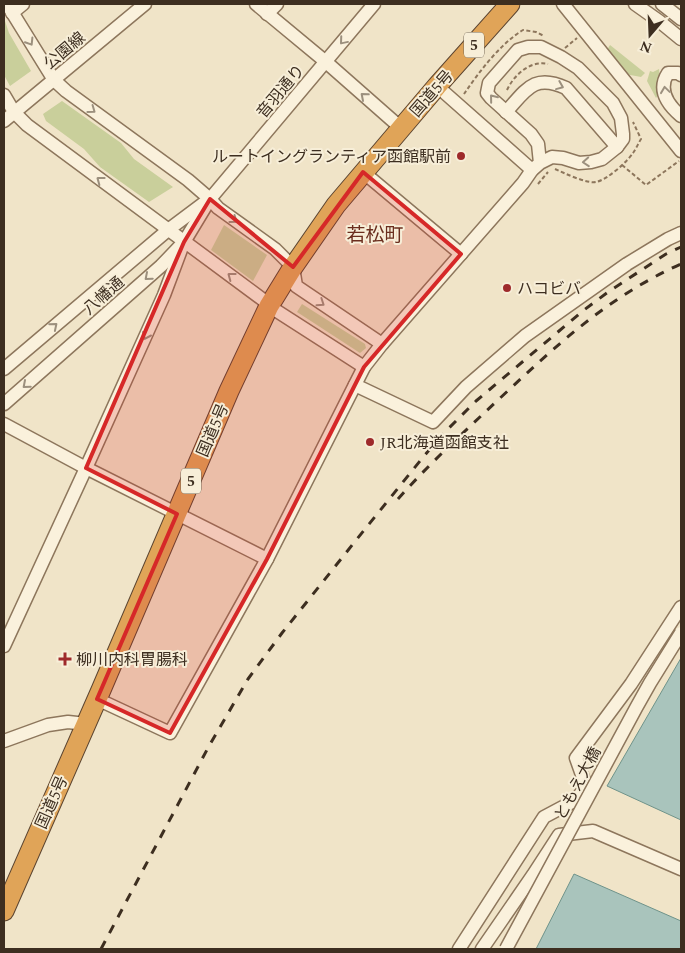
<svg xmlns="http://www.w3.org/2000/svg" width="685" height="953" font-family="Spectral,'Noto Sans JP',serif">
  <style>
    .green { fill: #c9cf9b }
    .water { fill: #a9c4bc; stroke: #6f938a }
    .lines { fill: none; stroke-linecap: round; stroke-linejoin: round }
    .minor-casing { stroke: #8d765c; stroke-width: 15 }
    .highway-casing { stroke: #5b4430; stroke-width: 21 }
    .path { stroke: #8d765c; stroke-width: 2; stroke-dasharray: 4 2.5; stroke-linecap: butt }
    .minor { stroke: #faf1dc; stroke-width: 12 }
    .highway { stroke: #e0a458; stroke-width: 19 }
    .rail { stroke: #3d2e20; stroke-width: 3; stroke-dasharray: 9 9; stroke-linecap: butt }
    .minor-bridge-casing { stroke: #8d765c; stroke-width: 15; stroke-linecap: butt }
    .minor-bridge { stroke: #faf1dc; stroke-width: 12 }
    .oneway { stroke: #9c907e }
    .marked { fill: #d62828; fill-opacity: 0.2; stroke: #d62828; stroke-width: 4; stroke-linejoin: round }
    .poi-dot { fill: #9e2a2b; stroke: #f7eed8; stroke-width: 2 }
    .labels { text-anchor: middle; stroke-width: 4; stroke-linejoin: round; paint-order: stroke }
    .shield { fill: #f7eed8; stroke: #756857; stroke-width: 1 }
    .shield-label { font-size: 15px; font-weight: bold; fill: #3d2e20 }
    .street-label { font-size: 16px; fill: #3d2e20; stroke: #f7eed8 }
    .poi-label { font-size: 16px; fill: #3d2e20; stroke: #f7eed8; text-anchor: start }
    .quarter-label { font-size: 19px; fill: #6b2e1e; stroke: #f7eed8 }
  </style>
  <rect width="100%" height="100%" fill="#f0e4c8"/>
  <g class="green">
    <polygon points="4,18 9,33 31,71 10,86 4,75"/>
    <polygon points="610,45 645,73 641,77 625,74 607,50"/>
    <polygon points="659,69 661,91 656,98 647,81 650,71 653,72"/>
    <polygon points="62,101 121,143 134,159 173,187 149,202 100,167 84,149 46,121 43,114"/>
    <polygon points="224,225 267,255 253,281 211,250"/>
    <polygon points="302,304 365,344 366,348 360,353 297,312"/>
  </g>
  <g class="water">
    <polygon points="681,658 681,820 607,786"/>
    <polygon points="574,874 681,921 681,949 536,949"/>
  </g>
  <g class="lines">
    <g class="minor-casing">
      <g id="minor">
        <polyline points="7,4 54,80 66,91 188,180 210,199 218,208 275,249 293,267 296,286 382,344"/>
        <polyline points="256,4 326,62 401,128"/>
        <polyline points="563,4 681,151"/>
        <polyline points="635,4 659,21 681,39"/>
        <polyline points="662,4 681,19"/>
        <polyline points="12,13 23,4"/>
        <polyline points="267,14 277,4"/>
        <path d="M681 75 678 73H668C657 90 668 105 681 116"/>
        <polyline points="437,86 532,170"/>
        <polyline points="4,95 14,112 27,125 262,299 269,306 364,367"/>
        <path d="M506 112C526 90 534 73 566 88L617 147"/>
        <polyline points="4,121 145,4"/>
        <polyline points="363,172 461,254"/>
        <polyline points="4,369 168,230 204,203"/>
        <polyline points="355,385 433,422 466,387 525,336 627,264 668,239 681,233"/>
        <polyline points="4,404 161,266 184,242 210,199 374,4"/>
        <polyline points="4,424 86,468 267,559"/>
        <polyline points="4,646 86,468 164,295 182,247"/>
        <polyline points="97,699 170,733 267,559 364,367 382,344 523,183 532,170 540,163 552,157 563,158 579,163 591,162 602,159 617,147 623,139 623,134 621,118 613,103 578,68 561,57 541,47 528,47 518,50 489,83 487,93 491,98 531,134 538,144 540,163"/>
        <polyline points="4,741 48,725 68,722 86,724"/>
        <polyline points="459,949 544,817 576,800 586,786 576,758 631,684 681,607"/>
        <polyline points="482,949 533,875 559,835 593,831 681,869"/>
      </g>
    </g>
    <g class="highway-casing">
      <polyline id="highway" points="4,911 101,690 229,391 269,306 293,267 336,205 437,86 510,4"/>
    </g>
    <g class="path">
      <polyline points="565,48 577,38"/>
      <path d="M507 90C514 75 530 60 548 64"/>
      <path d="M464 94C479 72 500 44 523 30L536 32 544 36"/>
      <polyline points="622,165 646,185 679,161"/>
      <path d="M555 169C564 173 587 184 596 182 607 180 627 162 633 153 636 149 638 144 641 139L633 122"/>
      <polyline points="538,184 548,172"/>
    </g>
    <use href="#minor" class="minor"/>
    <use href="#highway" class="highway"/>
    <g class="rail">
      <path d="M398 499C429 464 464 432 498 400 556 346 607 297 681 264"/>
      <polyline points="101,949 209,746 248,679 282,633 353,544 424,456 442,435 476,401 584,310 608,292 666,254 681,247"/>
    </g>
    <g class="minor-bridge-casing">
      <polyline id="minor-bridge" points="506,949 636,708 650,683 681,633"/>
    </g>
    <use href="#minor-bridge" class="minor-bridge"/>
  </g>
  <defs><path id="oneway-chevron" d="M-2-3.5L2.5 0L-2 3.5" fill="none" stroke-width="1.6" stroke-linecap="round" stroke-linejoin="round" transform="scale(1.25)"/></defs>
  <g class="oneway">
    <use href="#oneway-chevron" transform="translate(343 41) rotate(130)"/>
    <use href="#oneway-chevron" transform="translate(30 42) rotate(58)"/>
    <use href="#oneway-chevron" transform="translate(560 86) rotate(22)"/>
    <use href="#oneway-chevron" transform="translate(665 90) rotate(-98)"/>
    <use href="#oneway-chevron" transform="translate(364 96) rotate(-139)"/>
    <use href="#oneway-chevron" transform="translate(493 98) rotate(-129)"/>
    <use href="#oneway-chevron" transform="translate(92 110) rotate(36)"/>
    <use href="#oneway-chevron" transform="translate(586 162) rotate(176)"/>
    <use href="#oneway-chevron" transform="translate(100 180) rotate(-143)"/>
    <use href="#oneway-chevron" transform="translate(234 220) rotate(36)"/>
    <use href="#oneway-chevron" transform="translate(231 276) rotate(-143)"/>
    <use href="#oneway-chevron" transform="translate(148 277) rotate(139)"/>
    <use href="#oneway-chevron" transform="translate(321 303) rotate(34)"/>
    <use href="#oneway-chevron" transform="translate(54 326) rotate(-40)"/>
    <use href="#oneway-chevron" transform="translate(146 336) rotate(114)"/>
    <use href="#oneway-chevron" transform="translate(26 385) rotate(139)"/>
  </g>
  <path class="marked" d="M363 172 461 254 364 367 267 559 170 733 97 699 177 514 86 468 184 242 210 199 293 267Z"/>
  <g class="poi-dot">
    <circle cx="461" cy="156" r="5"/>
    <circle cx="507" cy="288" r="5"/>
    <circle cx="370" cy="442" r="5"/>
    <path d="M62.5 651.5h5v5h5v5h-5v5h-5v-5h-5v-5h5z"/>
  </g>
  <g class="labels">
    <g class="shield">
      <rect x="464" y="32.5" width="20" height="25" rx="4"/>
      <rect x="181" y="468.5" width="20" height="25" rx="4"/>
    </g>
    <g class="shield-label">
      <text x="474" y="50">5</text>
      <text x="191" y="486">5</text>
    </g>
    <g class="street-label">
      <text transform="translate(64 50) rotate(-40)" y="6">公園線</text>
      <text transform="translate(280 91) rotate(-50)" y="6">音羽通り</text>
      <text transform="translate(431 93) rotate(-49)" y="6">国道5号</text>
      <text transform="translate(103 295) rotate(-41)" y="6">八幡通</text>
      <text transform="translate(212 430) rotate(-67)" y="6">国道5号</text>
      <text transform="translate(577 783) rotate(-62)" y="6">ともえ大橋</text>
      <text transform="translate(51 802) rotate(-66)" y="6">国道5号</text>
    </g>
    <g class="poi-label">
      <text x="451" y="162" text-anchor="end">ルートイングランティア函館駅前</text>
      <text x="517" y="294">ハコビバ</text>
      <text x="380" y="448">JR北海道函館支社</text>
      <text x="76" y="665">柳川内科胃腸科</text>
    </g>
    <g class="quarter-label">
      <text x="375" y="241">若松町</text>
    </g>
  </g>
  <rect width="685" height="953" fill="none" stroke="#3d2e20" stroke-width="10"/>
  <g transform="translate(650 35) rotate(199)" stroke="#f7eed8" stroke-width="4" paint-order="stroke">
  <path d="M0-4L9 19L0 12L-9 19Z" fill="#3d2e20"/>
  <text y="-8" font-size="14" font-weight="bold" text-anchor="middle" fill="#3d2e20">N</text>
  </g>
</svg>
